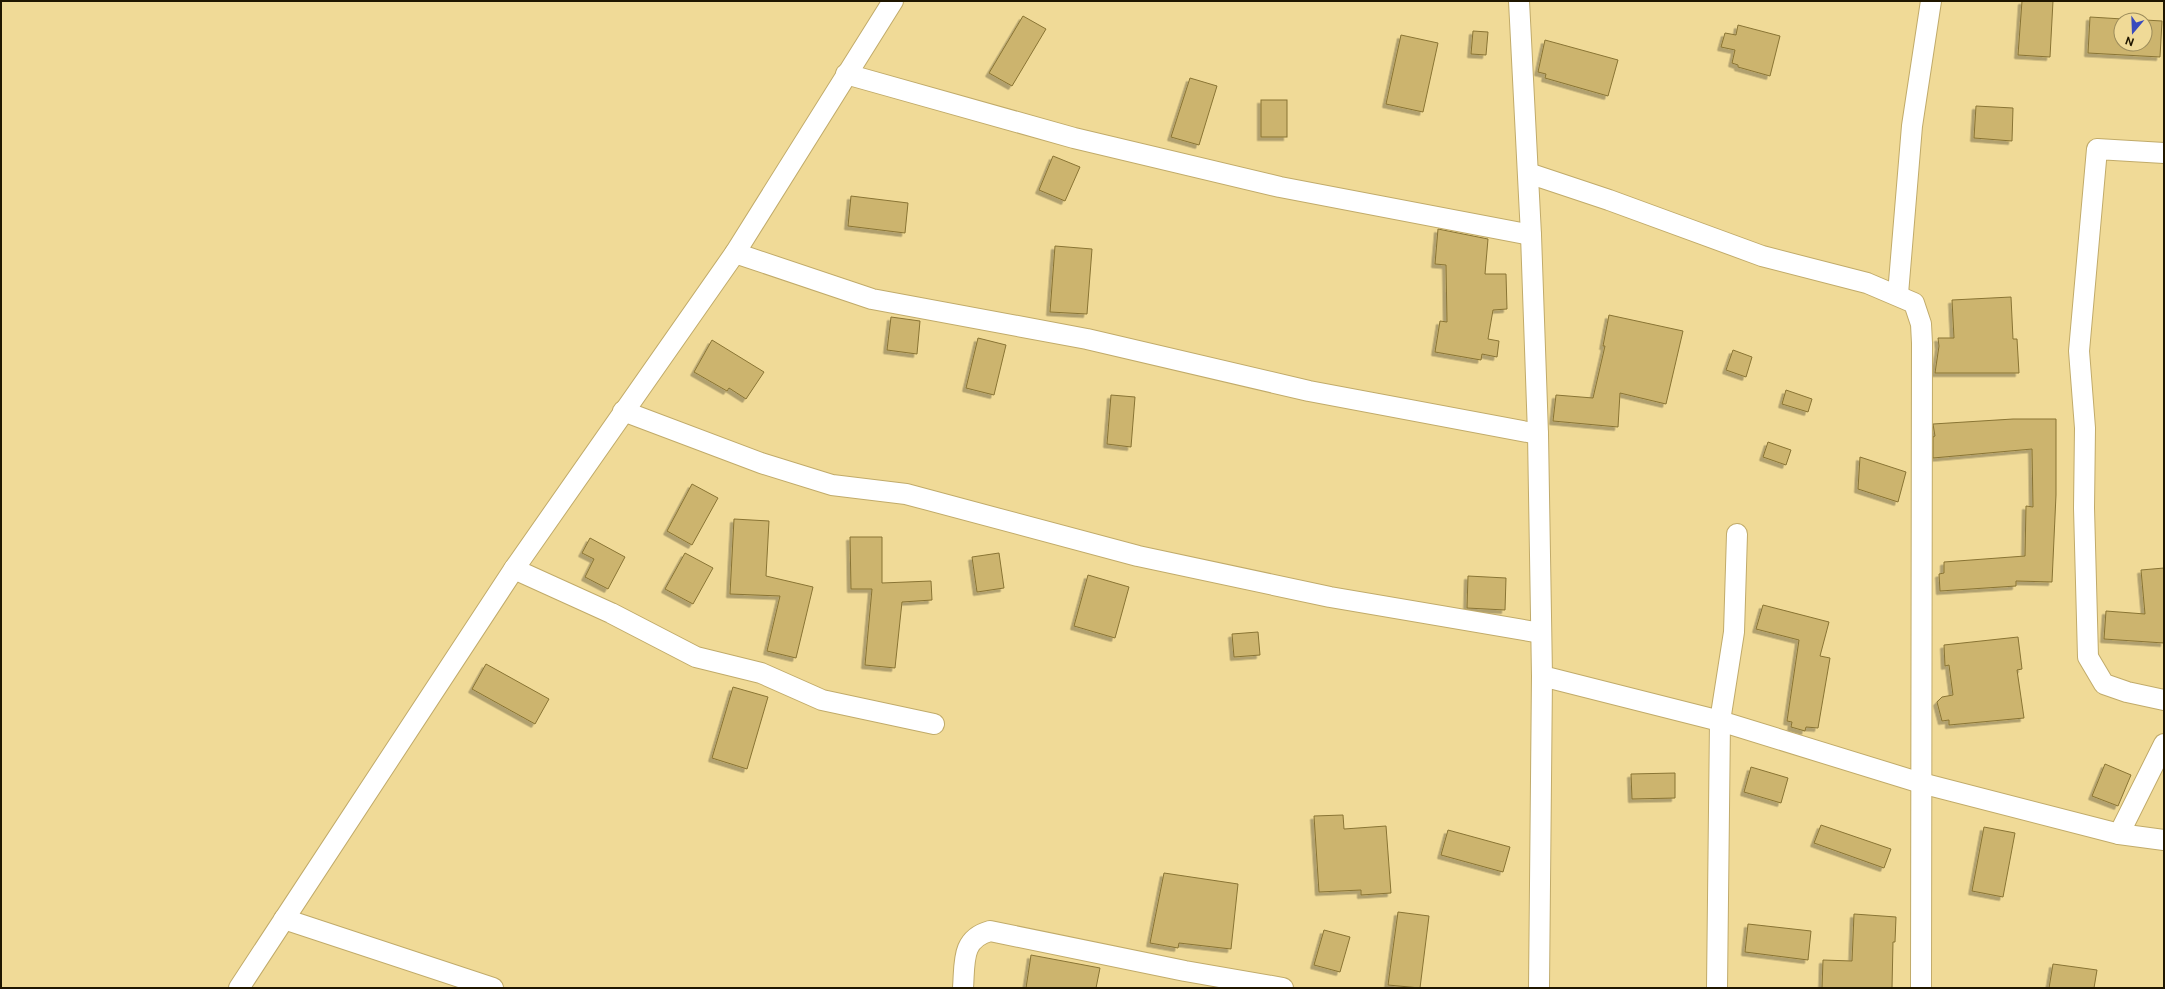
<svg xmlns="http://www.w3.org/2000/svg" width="2165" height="989" font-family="'Public Sans',sans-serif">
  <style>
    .building { fill: #ccb46e; stroke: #897434; filter: url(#shadow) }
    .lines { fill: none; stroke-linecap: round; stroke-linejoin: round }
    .minor-casing { stroke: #c1ab6a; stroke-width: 22 }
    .minor { stroke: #fff; stroke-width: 20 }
  </style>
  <defs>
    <filter id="shadow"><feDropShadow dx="-3.5" dy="3.5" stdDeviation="0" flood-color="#0004"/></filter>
  </defs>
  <rect width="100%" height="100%" fill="#f0da97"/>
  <g class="building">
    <polygon points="2022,1 2053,1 2050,57 2018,55"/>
    <polygon points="1023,16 1046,29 1012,86 989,73"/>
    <polygon points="2090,17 2139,20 2121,20 2121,44 2145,44 2145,20 2162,21 2160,57 2088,53"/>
    <polygon points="1738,25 1780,36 1770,76 1738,67 1738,65 1732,63 1735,50 1721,47 1725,33 1736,35"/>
    <polygon points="1473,31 1488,32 1486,55 1471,54"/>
    <polygon points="1401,35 1438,43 1423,112 1386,104"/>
    <polygon points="1545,40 1618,60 1608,96 1545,78 1546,74 1538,72"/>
    <polygon points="1190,78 1217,86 1199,145 1171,137"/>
    <rect x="1261" y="100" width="26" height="37"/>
    <polygon points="1976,106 2013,108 2012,141 1974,138"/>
    <polygon points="1053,156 1080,167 1065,201 1039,190"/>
    <polygon points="851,196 908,203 905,233 848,226"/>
    <polygon points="1438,229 1488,239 1485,274 1506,274 1507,309 1493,310 1488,339 1499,341 1497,357 1482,354 1481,360 1435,352 1440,321 1447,322 1446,265 1435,264"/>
    <polygon points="1055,246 1092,249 1087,314 1050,312"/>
    <polygon points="2011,297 2013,339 2017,339 2019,373 1935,373 1939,346 1938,338 1954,338 1952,300"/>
    <polygon points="1609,315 1683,331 1666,404 1620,393 1618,427 1553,421 1556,395 1593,398 1605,346 1603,346"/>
    <polygon points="891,317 920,321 917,354 887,350"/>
    <polygon points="978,338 1006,345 994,395 966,388"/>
    <polygon points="712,340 764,372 746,399 729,388 727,391 694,372"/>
    <polygon points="1733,350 1752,357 1746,377 1726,370"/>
    <polygon points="1786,390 1812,399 1808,412 1782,404"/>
    <polygon points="1111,395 1135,397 1131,447 1107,444"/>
    <polygon points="2013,419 2056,419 2056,495 2052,582 2016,581 2016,586 1940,591 1939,574 1944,573 1944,562 2025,556 2026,506 2033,507 2032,449 1933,458 1933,437 1935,436 1933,424"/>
    <polygon points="1768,442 1791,450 1786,465 1763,457"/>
    <polygon points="1860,457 1906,472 1898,502 1858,489"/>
    <polygon points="692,484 718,498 692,545 667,531"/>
    <polygon points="734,519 769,521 766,576 813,587 796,658 767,651 780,596 730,594"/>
    <polygon points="850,537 882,537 882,583 931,581 932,600 902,602 895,668 865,665 872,589 851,589"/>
    <polygon points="590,538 625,557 608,589 585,577 594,559 582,553"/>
    <polygon points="685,553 713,568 693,604 665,589"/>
    <polygon points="999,553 1004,588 977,592 972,557"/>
    <polygon points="2164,568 2164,643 2104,639 2106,611 2145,614 2141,570"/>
    <polygon points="1088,575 1129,587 1115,638 1074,626"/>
    <polygon points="1468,576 1506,578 1505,610 1467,608"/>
    <polygon points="1763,605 1829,622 1820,656 1830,658 1818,728 1806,727 1805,731 1791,727 1792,722 1787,721 1799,640 1756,629"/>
    <polygon points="1258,632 1260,655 1234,657 1232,634"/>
    <polygon points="2018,637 2022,669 2017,670 2024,718 1949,725 1949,720 1942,721 1937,702 1942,697 1953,695 1949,665 1945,666 1944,645"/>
    <polygon points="486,664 549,699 535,724 472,689"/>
    <polygon points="733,687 768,697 747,769 712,758"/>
    <polygon points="2105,764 2131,775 2118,806 2092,796"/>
    <polygon points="1751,767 1788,778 1781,803 1744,792"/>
    <polygon points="1675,773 1675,798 1632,799 1631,774"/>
    <polygon points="1343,815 1344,829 1386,826 1391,893 1361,895 1361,890 1319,892 1314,816"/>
    <polygon points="1821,825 1891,849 1884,868 1814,843"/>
    <polygon points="1984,827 2015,833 2003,897 1972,891"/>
    <polygon points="1448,830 1510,847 1503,872 1441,855"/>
    <polygon points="1164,873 1238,884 1231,949 1179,943 1178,948 1150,943"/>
    <polygon points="1398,912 1429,916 1420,988 1388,985"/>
    <polygon points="1854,914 1896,917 1895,942 1893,942 1892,988 1822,988 1823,960 1852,961"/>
    <polygon points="1748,924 1811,931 1808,960 1745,952"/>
    <polygon points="1324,930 1350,937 1340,972 1314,965"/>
    <polygon points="1031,955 1100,968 1096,988 1026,988"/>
    <polygon points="2053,964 2097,970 2094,988 2049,988"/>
  </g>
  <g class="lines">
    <g class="minor-casing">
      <g id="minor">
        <polyline points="1519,1 1531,235 1538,434 1542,676 1720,721 1921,783 2119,834 2164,840"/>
        <polyline points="846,74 1074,138 1280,187 1531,235"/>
        <polyline points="2164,153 2097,149 2079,351 2085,428 2084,508 2088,657 2104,684 2127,692 2164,700"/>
        <polyline points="1528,173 1609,200 1762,256 1867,283 1914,303 1921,324 1922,343 1921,988"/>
        <polyline points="735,253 872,299 1087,339 1309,391 1538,434"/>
        <polyline points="1898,294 1912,126 1931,1"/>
        <polyline points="623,411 761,463 832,485 906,494 1138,556 1330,597 1541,633"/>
        <polyline points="514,569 611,613 696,657 761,673 822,700 934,724"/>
        <polyline points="2119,834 2164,744"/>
        <polyline points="284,919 493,988"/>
        <polyline points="239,988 514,569 735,253 893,1"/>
        <path d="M963 988C965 962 961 939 990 931L1185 971 1283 988"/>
        <polyline points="1539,988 1542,676"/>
        <polyline points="1717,988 1720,721 1734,632 1737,534"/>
      </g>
    </g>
    <use href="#minor" class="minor"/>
  </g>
  <rect width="2165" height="989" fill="none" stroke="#1f1600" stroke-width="4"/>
  <g transform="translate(2133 32) rotate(199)"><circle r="19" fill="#f0da97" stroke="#9c8c5b"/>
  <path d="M0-3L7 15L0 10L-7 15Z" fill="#394abd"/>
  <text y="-6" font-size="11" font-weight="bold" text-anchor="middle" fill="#1f1600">N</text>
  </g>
</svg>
